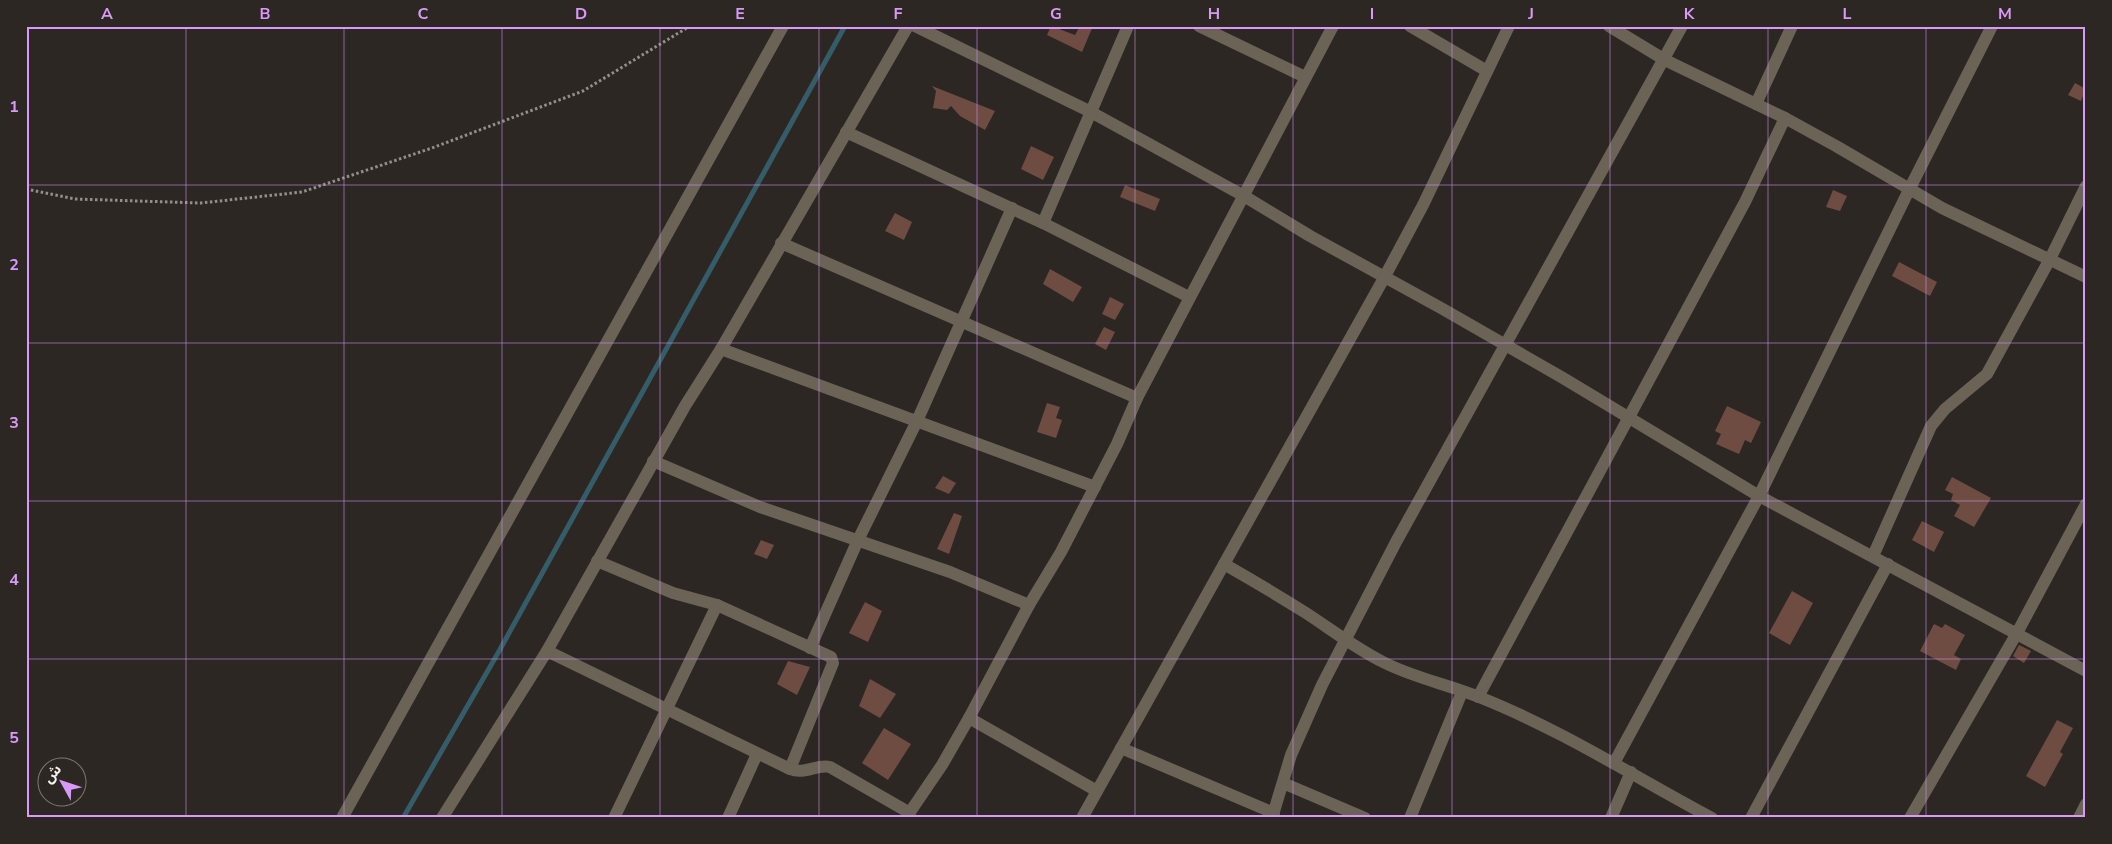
<svg xmlns="http://www.w3.org/2000/svg" width="2112" height="844" font-family="'Nunito Sans','Noto Sans Arabic',sans-serif">
  <style>
    .lines { fill: none; stroke-linecap: round; stroke-linejoin: round }
    .stream { stroke: #355d69; stroke-width: 5 }
    .building { fill: #6e4c42 }
    .path { stroke: #928f8b; stroke-width: 3; stroke-dasharray: 2.5 2.5; stroke-linecap: butt }
    .street { stroke: #6a6356; stroke-width: 12 }
    .grid { fill: none; stroke: #d99af7; stroke-width: 1; stroke-opacity: 0.55 }
    .neatline { fill: none; stroke: #d99af7; stroke-width: 2 }
    .grid-label { font-size: 16px; text-anchor: middle; font-weight: bold; fill: #d99af7 }
  </style>
  <rect width="100%" height="100%" fill="#2c2723"/>
  <g class="lines">
    <polyline class="stream" points="403,818 498,653 845,26"/>
  </g>
  <g class="building">
    <polygon points="1051,26 1075,35 1080,26 1093,26 1082,52 1047,35"/>
    <polygon points="2075,83 2086,89 2081,101 2068,95"/>
    <polygon points="932,86 995,111 985,130 960,116 951,106 947,110 933,108 936,91"/>
    <polygon points="1031,146 1054,157 1043,180 1021,169"/>
    <polygon points="1125,185 1160,199 1155,211 1120,197"/>
    <polygon points="1833,190 1847,196 1840,211 1826,207"/>
    <polygon points="895,213 912,222 904,240 885,231"/>
    <polygon points="1899,262 1937,282 1930,296 1892,276"/>
    <polygon points="1050,269 1082,287 1073,302 1043,284"/>
    <polygon points="1110,297 1124,304 1115,320 1102,314"/>
    <polygon points="1104,327 1115,332 1106,350 1095,344"/>
    <polygon points="1047,403 1060,407 1056,418 1062,420 1056,438 1037,432"/>
    <polygon points="1727,406 1761,422 1751,443 1745,440 1739,454 1716,444 1721,434 1715,431"/>
    <polygon points="943,476 956,483 949,494 935,488"/>
    <polygon points="1952,477 1991,498 1974,527 1954,516 1960,505 1951,500 1953,494 1945,490"/>
    <polygon points="954,513 962,516 949,554 937,549"/>
    <polygon points="1922,521 1944,532 1934,552 1912,540"/>
    <polygon points="761,540 774,545 767,559 754,554"/>
    <polygon points="1792,591 1813,603 1790,645 1769,633"/>
    <polygon points="865,602 882,611 868,642 849,633"/>
    <polygon points="1934,624 1942,628 1945,624 1965,635 1954,655 1961,659 1956,670 1920,651"/>
    <polygon points="2019,645 2031,651 2024,663 2013,656"/>
    <polygon points="788,661 810,667 797,695 777,684"/>
    <polygon points="870,679 896,694 880,718 859,706"/>
    <polygon points="2057,720 2073,728 2060,752 2063,754 2045,787 2026,776"/>
    <polygon points="884,728 911,744 888,780 862,763"/>
  </g>
  <g class="lines">
    <polyline class="path" points="26,189 75,199 201,203 302,192 432,148 583,91 690,26"/>
    <g class="street">
      <polyline points="915,26 1089,111 1244,196 1310,236 1441,308 1563,378 1759,496 2086,671"/>
      <polyline points="1199,26 1305,77"/>
      <polyline points="1410,26 1487,71"/>
      <polyline points="1609,26 1665,60 1785,118 1836,146 1942,208 2086,277"/>
      <polyline points="1756,104 1792,26"/>
      <polyline points="846,132 1043,223 1189,297"/>
      <polyline points="1043,223 1128,26"/>
      <polyline points="781,243 1137,398"/>
      <polyline points="721,349 1095,487"/>
      <polyline points="653,461 760,507 950,572 1029,605"/>
      <polyline points="1873,556 1931,426 1945,409 1987,374 2050,259 2086,186"/>
      <polyline points="597,561 673,593 717,605 831,657 833,663 790,769"/>
      <path d="M1224 564C1252 580 1279 596 1306 613 1332 630 1355 648 1383 662 1414 678 1447 684 1479 697 1560 729 1635 777 1712 818"/>
      <polyline points="810,648 858,540 917,421 1012,208"/>
      <path d="M547 651 790 769C805 775 816 764 830 767L910 813"/>
      <polyline points="1478,697 1745,202 1785,118"/>
      <polyline points="969,718 1097,791"/>
      <polyline points="1121,748 1274,813"/>
      <polyline points="1614,763 1759,496 1909,190 1992,26"/>
      <polyline points="1283,783 1365,818"/>
      <polyline points="342,818 783,26"/>
      <polyline points="442,818 547,651 685,406 721,349 908,26"/>
      <polyline points="614,818 717,605"/>
      <polyline points="728,818 757,754"/>
      <polyline points="906,818 942,765 969,718 1029,605 1061,552 1117,444 1137,398 1333,26"/>
      <polyline points="1082,818 1384,278 1423,205 1509,26"/>
      <polyline points="1272,818 1291,755 1322,685 1396,542 1682,26"/>
      <polyline points="1410,818 1462,692"/>
      <polyline points="1611,818 1631,772"/>
      <polyline points="1751,818 1888,564"/>
      <polyline points="1910,818 2017,633 2086,504"/>
      <polyline points="2079,818 2086,804"/>
    </g>
  </g>
  <path class="grid" d="M186 26V818M344 26V818M502 26V818M660 26V818M819 26V818M977 26V818M1135 26V818M1293 26V818M1452 26V818M1610 26V818M1768 26V818M1926 26V818M26 185H2086M26 343H2086M26 501H2086M26 659H2086"/>
  <rect width="2112" height="844" fill="none" stroke="#2c2723" stroke-width="55"/>
  <g transform="translate(62 782) rotate(310)"><circle r="24" fill="#2c2723" stroke="#7c7874"/>
  <path d="M0-4L9 19L0 12L-9 19Z" fill="#d99af7"/>
  <text y="-8" font-size="14" font-weight="bold" text-anchor="middle" fill="#f4f1ee">ش</text>
  </g>
  <rect x="28" y="28" width="2056" height="788" class="neatline"/>
  <g class="grid-label">
    <text x="107" y="19">A</text>
    <text x="265" y="19">B</text>
    <text x="423" y="19">C</text>
    <text x="581" y="19">D</text>
    <text x="740" y="19">E</text>
    <text x="898" y="19">F</text>
    <text x="1056" y="19">G</text>
    <text x="1214" y="19">H</text>
    <text x="1372" y="19">I</text>
    <text x="1531" y="19">J</text>
    <text x="1689" y="19">K</text>
    <text x="1847" y="19">L</text>
    <text x="2005" y="19">M</text>
    <text x="14" y="112">1</text>
    <text x="14" y="270">2</text>
    <text x="14" y="428">3</text>
    <text x="14" y="585">4</text>
    <text x="14" y="743">5</text>
  </g>
</svg>
